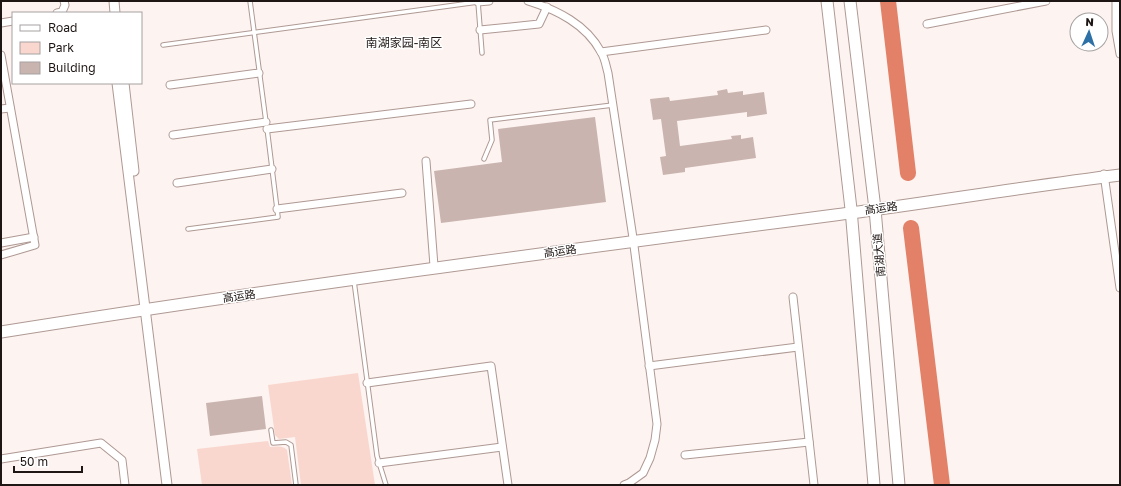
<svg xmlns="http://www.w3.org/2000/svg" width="1121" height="486" font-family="'Golos Text','Noto Sans SC',sans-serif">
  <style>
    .green { fill: #f9d7ce }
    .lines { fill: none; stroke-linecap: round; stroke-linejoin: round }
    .river { stroke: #e28168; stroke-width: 16 }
    .building { fill: #cab4af }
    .service-casing { stroke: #ae9993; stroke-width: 5.5 }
    .minor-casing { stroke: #ae9993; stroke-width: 9 }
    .tertiary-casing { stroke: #ae9993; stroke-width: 11 }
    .secondary-casing { stroke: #ae9993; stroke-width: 13 }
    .service { stroke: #fff; stroke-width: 3.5 }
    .minor { stroke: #fff; stroke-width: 7 }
    .tertiary { stroke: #fff; stroke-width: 9 }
    .secondary { stroke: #fff; stroke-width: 11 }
    .labels { text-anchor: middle; stroke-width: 3; stroke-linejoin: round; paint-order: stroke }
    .street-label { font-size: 11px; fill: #1e1614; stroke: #fff }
    .neighbourhood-label { font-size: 12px; fill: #1e1614; stroke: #fff }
  </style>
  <rect width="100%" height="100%" fill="#fdf3f1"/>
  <g class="green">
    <polygon points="358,373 375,485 301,485 295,437 279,439 275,435 268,385"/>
    <path d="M268 441 270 447C277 447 282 445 287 450L292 485H202L197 449Z"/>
  </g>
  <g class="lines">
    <g class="river">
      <polyline points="888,1 908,173"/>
      <polyline points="911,228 942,485"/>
    </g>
  </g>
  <g class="building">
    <polygon points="727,89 728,93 743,91 743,95 764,92 767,114 747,117 747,112 677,121 680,146 732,139 731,136 741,135 741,139 753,137 756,158 685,168 685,172 663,175 660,157 666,156 661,119 653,120 650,99 669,97 670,101 718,95 717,91"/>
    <polygon points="595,117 606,202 441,223 434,171 502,162 498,129"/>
    <polygon points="262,396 266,429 210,436 206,403"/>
  </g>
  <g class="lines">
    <g class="service-casing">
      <g id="service">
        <polyline points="250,1 266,122"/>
        <polyline points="163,45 478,2 482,53"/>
        <polyline points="484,159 492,140 490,120 613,105"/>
        <polyline points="188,229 278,217 267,128"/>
        <polyline points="354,281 377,456 386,485"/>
        <polyline points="271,430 273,443 286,442 291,445 296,485"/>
      </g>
    </g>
    <g class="minor-casing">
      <g id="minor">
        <polyline points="477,1 478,2 489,1"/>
        <path d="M528 1C557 10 586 24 601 52 605 58 606 66 608 73L633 238 657 424 655 440 650 458 643 473 629 483 624 485"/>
        <polyline points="1116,1 1116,31 1120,54"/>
        <polyline points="57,13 62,12 65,5 64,1"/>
        <polyline points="1,23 13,21"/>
        <polyline points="927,24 1046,1"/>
        <polyline points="480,30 539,24 547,7"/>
        <polyline points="601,52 766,30"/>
        <polyline points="1,55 35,245 1,255"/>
        <polyline points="170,85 259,73"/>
        <polyline points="1,109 10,108"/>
        <polyline points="267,129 471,104"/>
        <polyline points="173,135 266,122"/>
        <polyline points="426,161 434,266"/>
        <polyline points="1104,174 1120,288"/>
        <polyline points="177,183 272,169"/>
        <polyline points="277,209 402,193"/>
        <polyline points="1,243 34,237"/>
        <polyline points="793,297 814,485"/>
        <polyline points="649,366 798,347"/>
        <polyline points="367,383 491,366 508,485"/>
        <polyline points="685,455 809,442"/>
        <polyline points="1,459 101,443 122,460 125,485"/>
        <polyline points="379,463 502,447"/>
      </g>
    </g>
    <g class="tertiary-casing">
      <g id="tertiary">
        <polyline points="114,1 115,13"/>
        <polyline points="117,83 167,485"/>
        <polyline points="124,83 134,171"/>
      </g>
    </g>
    <g class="secondary-casing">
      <g id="secondary">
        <polyline points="827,1 851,209 874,485"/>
        <polyline points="850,1 875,209 899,485"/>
        <path d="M1 332C283 287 567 250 850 213 940 201 1030 186 1120 175"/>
      </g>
    </g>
    <use href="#service" class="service"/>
    <use href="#minor" class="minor"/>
    <use href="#tertiary" class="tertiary"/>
    <use href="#secondary" class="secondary"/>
  </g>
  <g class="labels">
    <g class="street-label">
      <text transform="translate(881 208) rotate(-8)" y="4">高运路</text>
      <text transform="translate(560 251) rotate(-8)" y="4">高运路</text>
      <text transform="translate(879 255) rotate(-95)" y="4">南湖大道</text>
      <text transform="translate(239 296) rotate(-8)" y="4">高运路</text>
    </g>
    <g class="neighbourhood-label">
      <text x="404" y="47">南湖家园-南区</text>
    </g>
  </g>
  <rect width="1121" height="486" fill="none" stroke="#1e1614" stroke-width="4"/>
  <rect x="12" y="12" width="130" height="72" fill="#ffffff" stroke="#a5a2a1"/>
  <rect x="20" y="25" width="20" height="6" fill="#ffffff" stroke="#a5a2a1"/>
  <text x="48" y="32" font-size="12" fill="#1e1614">Road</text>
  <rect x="20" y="42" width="20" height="12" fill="#f9d7ce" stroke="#a5a2a1"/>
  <text x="48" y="52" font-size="12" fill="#1e1614">Park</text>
  <rect x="20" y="62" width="20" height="12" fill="#cab4af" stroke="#a5a2a1"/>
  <text x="48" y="72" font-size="12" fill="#1e1614">Building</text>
  <g transform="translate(1089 32) rotate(3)"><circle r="19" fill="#ffffff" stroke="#a5a2a1"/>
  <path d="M0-3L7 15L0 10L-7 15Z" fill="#2c70a5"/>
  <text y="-6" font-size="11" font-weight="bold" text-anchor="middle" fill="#1e1614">N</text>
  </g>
  <path d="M14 466v6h68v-6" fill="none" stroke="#1e1614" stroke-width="2"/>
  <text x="20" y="466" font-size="12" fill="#1e1614" stroke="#ffffff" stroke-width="3" paint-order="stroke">50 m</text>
</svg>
